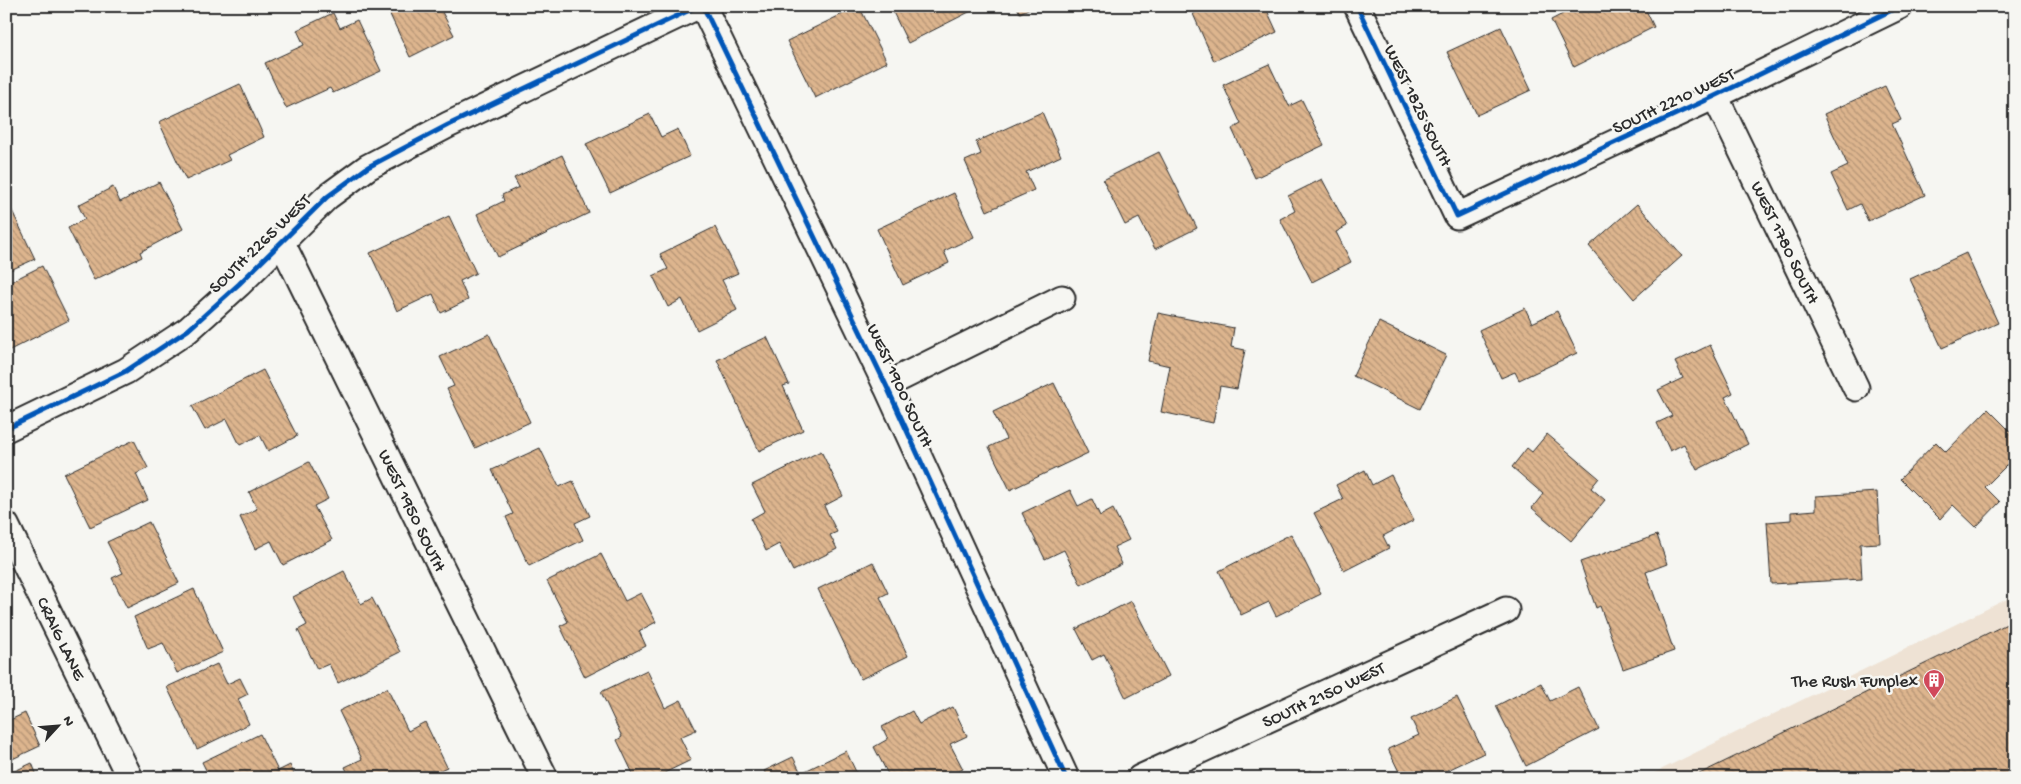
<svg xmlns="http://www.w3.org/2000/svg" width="2021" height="784" font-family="'Gochi Hand',sans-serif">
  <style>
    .built { fill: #eee2d4 }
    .building { fill: url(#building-back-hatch); stroke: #2b2b2b }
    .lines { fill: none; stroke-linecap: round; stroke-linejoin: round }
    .street-casing { stroke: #2b2b2b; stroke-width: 29 }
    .street { stroke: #f6f6f2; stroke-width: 25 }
    .cycleway-casing { stroke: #f6f6f2; stroke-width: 8 }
    .cycleway { stroke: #0057b8; stroke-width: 5 }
    .labels { text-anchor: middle; stroke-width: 5; stroke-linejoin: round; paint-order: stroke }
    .street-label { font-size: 18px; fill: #2b2b2b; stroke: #f6f6f2 }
    .poi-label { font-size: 18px; fill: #2b2b2b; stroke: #f6f6f2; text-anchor: end }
  </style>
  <defs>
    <pattern id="building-back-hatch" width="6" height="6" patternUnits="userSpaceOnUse" patternTransform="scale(1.25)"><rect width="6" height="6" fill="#ddb58e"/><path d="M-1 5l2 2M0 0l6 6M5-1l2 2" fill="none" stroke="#b39374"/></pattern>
  </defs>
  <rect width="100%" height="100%" fill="#f6f6f2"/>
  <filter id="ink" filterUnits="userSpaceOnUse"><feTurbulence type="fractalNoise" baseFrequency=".02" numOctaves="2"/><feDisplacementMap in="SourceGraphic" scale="10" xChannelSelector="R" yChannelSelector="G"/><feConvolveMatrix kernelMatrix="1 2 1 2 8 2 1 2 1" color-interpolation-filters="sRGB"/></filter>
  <g filter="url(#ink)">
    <polygon class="built" points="2015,595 2015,778 1644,778"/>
    <g class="building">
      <polygon points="386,6 453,6 442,12 454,35 410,57"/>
      <polygon points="859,6 887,62 815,98 787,41"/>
      <polygon points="890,6 974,6 975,9 908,43"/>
      <polygon points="1016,6 1034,6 1020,13"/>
      <polygon points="1197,6 1265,6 1277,32 1214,61 1193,14 1199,11"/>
      <polygon points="1578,6 1644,6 1654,27 1574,67 1551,20"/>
      <polygon points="333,13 340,28 357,20 381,71 333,93 330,88 286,108 265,63 304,45 297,30"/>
      <polygon points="1501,27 1531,90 1477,115 1447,52"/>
      <polygon points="1269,64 1289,106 1302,100 1324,145 1255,178 1232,129 1241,124 1223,85"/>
      <polygon points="240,84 264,137 227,155 230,160 186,180 159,122"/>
      <polygon points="1885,86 1901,120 1892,124 1925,195 1868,221 1860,204 1848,210 1831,174 1848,166 1824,114"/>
      <polygon points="1042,112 1061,156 1026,172 1034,190 987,211 965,161 981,154 976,142"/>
      <polygon points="650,114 661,137 678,129 690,156 610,193 586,144"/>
      <polygon points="1159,152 1197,228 1155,249 1139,218 1125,225 1103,180"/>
      <polygon points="562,155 589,213 498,257 477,214 504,201 502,195 519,187 514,178"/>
      <polygon points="1322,179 1347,226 1336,232 1351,262 1312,282 1280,219 1295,211 1288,196"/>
      <polygon points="159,182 183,229 140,252 142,257 94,280 68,228 85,219 78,205 113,187 120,202"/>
      <polygon points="954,193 974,237 944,251 949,263 903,285 877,229"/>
      <polygon points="6,198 35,259 6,272"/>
      <polygon points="1637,204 1682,256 1634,299 1589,246"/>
      <polygon points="449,216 476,273 460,281 468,300 441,313 433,294 397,311 370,253"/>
      <polygon points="715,227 738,273 722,280 737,310 697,330 682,299 668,307 653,276 668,269 660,254"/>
      <polygon points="1966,253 1998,323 1942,348 1910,279"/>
      <polygon points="42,266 69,320 6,352 6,284"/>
      <polygon points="1525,308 1532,323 1557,311 1577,353 1519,380 1515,372 1501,378 1479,330"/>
      <polygon points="1158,313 1234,328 1231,347 1245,350 1237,389 1220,386 1213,423 1161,412 1170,366 1148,361"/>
      <polygon points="1379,322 1446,355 1420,409 1353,376"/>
      <polygon points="489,334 530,422 475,448 447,389 454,386 440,357"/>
      <polygon points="767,337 789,384 783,386 803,430 759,451 717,360"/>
      <polygon points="1710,345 1733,393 1725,397 1748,444 1697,470 1684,444 1670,451 1657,423 1672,416 1658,390 1683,378 1675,362"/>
      <polygon points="263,370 297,436 268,451 260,435 240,445 227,419 205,430 192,406"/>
      <polygon points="1054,383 1088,453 1010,490 989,447 1006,439 993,412"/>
      <polygon points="1988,409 2015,436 2015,457 1985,487 2000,502 1976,527 1953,505 1940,519 1900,479 1936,442 1946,452"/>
      <polygon points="1547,434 1599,478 1591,488 1605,500 1571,541 1532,508 1543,494 1512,467 1527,448 1532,452"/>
      <polygon points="134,440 148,468 136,474 148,500 90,527 64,474"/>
      <polygon points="540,448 559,487 573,481 590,516 575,523 583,540 529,566 506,517 513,514 492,470"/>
      <polygon points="821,451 843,496 824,506 837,532 830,535 837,549 793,571 779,544 766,551 751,519 765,511 752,485"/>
      <polygon points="309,462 328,499 314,506 332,540 283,565 271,541 255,549 240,517 257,509 249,492"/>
      <polygon points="1365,470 1372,485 1391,475 1414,520 1383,536 1389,548 1344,571 1314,513 1343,499 1336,485"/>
      <polygon points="1070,490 1078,506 1092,499 1100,516 1113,509 1129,540 1114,547 1122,564 1081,585 1064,550 1045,559 1022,513"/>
      <polygon points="1877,492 1880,543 1860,544 1862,579 1771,584 1767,522 1791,520 1791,512 1816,510 1816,496"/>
      <polygon points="149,522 179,583 127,608 112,578 123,573 107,542"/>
      <polygon points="1291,534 1321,594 1276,616 1269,602 1241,615 1219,571"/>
      <polygon points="1657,535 1667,564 1646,572 1674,651 1623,669 1600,606 1596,608 1580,562"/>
      <polygon points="601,554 625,601 641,593 656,622 639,631 646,646 585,677 560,626 568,622 547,581"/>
      <polygon points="873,562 888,593 880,597 908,656 861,679 818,589"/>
      <polygon points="344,571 361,604 372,598 400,652 338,683 329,664 317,669 298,630 307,625 293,597"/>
      <polygon points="194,589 223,652 177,673 163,643 148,649 134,617"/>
      <polygon points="1131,601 1169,676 1126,698 1104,654 1092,660 1076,629"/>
      <polygon points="2015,620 2015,778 1691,778"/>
      <polygon points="217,664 227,684 240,678 248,694 238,699 249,724 197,749 167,687"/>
      <polygon points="647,670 665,708 681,700 696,730 680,737 691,760 654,778 635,778 617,740 622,737 601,692"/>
      <polygon points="1541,683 1550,701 1578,687 1599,729 1526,766 1496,706"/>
      <polygon points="387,688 408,731 425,722 447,767 423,778 350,778 345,767 362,759 339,711"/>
      <polygon points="1457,697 1484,753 1431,778 1402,778 1388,749 1419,735 1411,719"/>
      <polygon points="953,707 967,736 950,744 963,769 945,778 890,778 874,747 888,739 882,727 912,711 919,724"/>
      <polygon points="6,712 10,720 25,713 40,746 6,762"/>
      <polygon points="260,734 278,771 290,765 296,778 210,778 202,762"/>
      <polygon points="846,751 859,778 768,778 764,771 793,757 801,773"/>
      <polygon points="32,763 38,778 6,778 6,775"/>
      <polygon points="1311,770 1314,778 1295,778"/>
      <polygon points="1357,773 1359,778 1346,778"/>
    </g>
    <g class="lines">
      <g class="street-casing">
        <g id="street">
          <polyline points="703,6 886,385 1066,778"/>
          <polyline points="1357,6 1457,216 1715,96 1900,6"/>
          <polyline points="1715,96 1856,388"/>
          <polyline points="281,241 545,778"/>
          <polyline points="886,385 1062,298"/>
          <polyline points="6,429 126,371 188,330 239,284 327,197 368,167 448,125 698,6"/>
          <polyline points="6,525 130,778"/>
          <polyline points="1140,778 1506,610"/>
        </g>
      </g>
      <use href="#street" class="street"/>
      <g class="cycleway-casing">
        <g id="cycleway">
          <polyline points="703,6 886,385 1066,778"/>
          <polyline points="1357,6 1457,216 1715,96 1900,6"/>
          <polyline points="6,429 126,371 188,330 239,284 327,197 368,167 448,125 698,6"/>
        </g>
      </g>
      <use href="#cycleway" class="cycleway"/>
    </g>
  </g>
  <defs>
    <g id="building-pin" transform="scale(1.125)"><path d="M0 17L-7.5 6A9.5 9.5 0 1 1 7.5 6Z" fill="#d1495b" stroke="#f6f6f2"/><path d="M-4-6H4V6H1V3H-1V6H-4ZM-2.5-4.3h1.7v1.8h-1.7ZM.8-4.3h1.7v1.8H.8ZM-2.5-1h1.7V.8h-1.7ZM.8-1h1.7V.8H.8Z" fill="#fff"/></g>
  </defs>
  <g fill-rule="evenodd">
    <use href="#building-pin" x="1934" y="680"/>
  </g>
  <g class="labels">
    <g class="street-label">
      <text transform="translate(1673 100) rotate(-25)" y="6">SOUTH 2210 WEST</text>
      <text transform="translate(1419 105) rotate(64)" y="6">WEST 1825 SOUTH</text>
      <text transform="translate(1786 242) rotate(64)" y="6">WEST 1780 SOUTH</text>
      <text transform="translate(259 243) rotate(-44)" y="6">SOUTH 2265 WEST</text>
      <text transform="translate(901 385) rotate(65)" y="6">WEST 1900 SOUTH</text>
      <text transform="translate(413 510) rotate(64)" y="6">WEST 1950 SOUTH</text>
      <text transform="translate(62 638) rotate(64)" y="6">CRAIG LANE</text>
      <text transform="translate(1323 694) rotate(-25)" y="6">SOUTH 2150 WEST</text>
    </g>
    <g class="poi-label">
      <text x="1918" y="686">The Rush Funplex</text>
    </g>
  </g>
  <rect width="2021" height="784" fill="none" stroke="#f6f6f2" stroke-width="25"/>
  <rect x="12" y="12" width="1996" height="759" fill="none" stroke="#2b2b2b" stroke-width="2" filter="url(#ink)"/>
  <g transform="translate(58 726) rotate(64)" stroke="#f6f6f2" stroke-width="4" paint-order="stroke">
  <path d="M0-4L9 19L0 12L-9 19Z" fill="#2b2b2b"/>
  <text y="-8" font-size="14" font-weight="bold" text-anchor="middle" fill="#2b2b2b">N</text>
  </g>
</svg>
